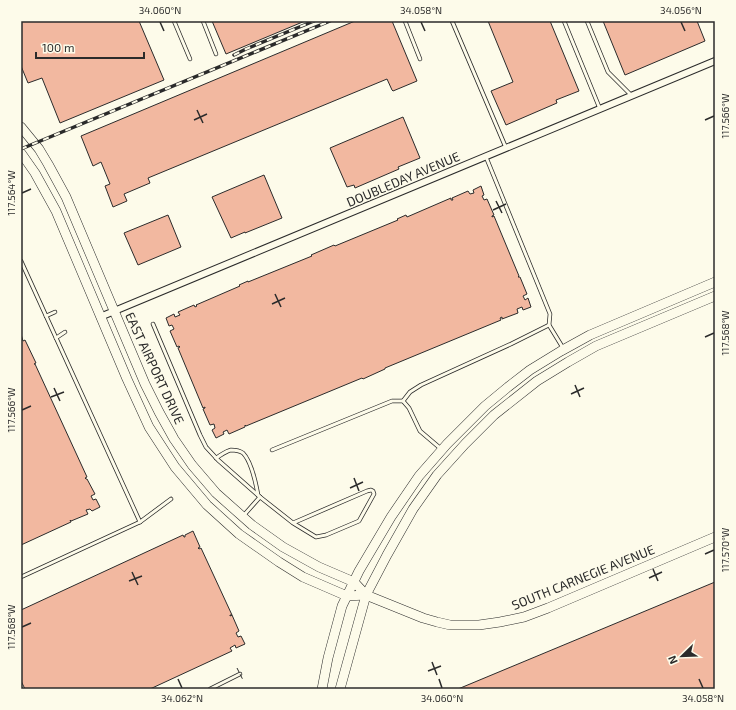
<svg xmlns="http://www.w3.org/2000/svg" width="736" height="710" font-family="'Exo 2',sans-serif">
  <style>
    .building { fill: #f2b8a0; stroke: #2b2b2b }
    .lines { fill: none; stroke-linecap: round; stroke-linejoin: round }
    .lane-casing { stroke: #2b2b2b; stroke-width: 4.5 }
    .street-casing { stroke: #2b2b2b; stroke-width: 8 }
    .secondary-casing { stroke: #2b2b2b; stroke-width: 10 }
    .lane { stroke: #fdfbea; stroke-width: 3 }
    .street { stroke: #fdfbea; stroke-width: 6 }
    .secondary { stroke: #fdfbea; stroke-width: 9 }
    .rail-casing { stroke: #2b2b2b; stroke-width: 3.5 }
    .rail { stroke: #fdfbea; stroke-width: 2; stroke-dasharray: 6; stroke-linecap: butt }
    .fence { stroke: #2b2b2b; stroke-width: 1; stroke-dasharray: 5 2; stroke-linecap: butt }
    .ticks { fill: none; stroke: #2b2b2b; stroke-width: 1.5 }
    .labels { text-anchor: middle; stroke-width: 3; stroke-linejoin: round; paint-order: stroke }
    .street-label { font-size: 13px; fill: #2b2b2b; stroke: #fdfbea }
    .neatline { fill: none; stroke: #2b2b2b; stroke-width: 1.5 }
    .ticks-label { font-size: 10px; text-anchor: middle; fill: #2b2b2b }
  </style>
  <rect width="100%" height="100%" fill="#fdfbea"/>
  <g class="building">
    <polygon points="21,21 139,21 164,80 60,123 42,78 28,83 21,66"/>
    <polygon points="212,21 305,21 226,54"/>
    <polygon points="355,21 392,21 417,81 393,91 392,90 387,79 148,178 150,183 124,194 127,201 113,207 105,186 110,184 101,162 93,166 81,136"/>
    <polygon points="488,21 550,21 579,91 556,100 557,103 506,125 491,91 513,82"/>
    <polygon points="603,21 697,21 705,41 625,75"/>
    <polygon points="403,117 420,158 398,167 399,169 355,188 354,185 347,187 330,148"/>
    <polygon points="264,175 282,218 245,233 245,232 231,238 212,197"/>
    <polygon points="481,186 484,195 482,196 484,200 487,199 494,215 492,216 492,217 494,216 519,276 518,277 520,277 527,294 523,296 525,300 528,298 531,307 523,310 522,307 517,309 518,313 502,319 502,317 500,318 501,320 385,368 385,369 363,379 362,378 246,426 245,425 245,427 229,434 227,430 223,432 224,434 216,438 212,430 215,428 214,424 210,425 203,409 205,408 205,407 203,408 178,348 180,347 179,346 177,347 170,331 174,329 172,325 169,326 166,318 174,314 175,317 180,315 178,312 194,305 195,307 197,306 196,305 240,286 239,285 248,281 248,282 312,256 311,255 334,245 335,246 398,220 397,219 406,215 407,217 451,198 451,200 453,200 452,198 468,191 470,194 474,193 473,190"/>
    <polygon points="168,215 181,247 138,265 124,233"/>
    <polygon points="21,334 23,341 25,340 36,363 34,364 35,364 87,477 85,478 86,479 87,479 95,494 91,496 93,500 96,499 100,507 92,511 90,509 86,510 88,514 71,521 70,520 71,522 21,545"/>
    <polygon points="193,531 200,547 198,548 199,549 201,548 232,615 230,615 230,616 232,615 239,631 236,633 238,637 241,636 245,644 236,648 235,645 230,648 232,651 150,689 25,689 21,681 21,610 183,535 184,537 185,537 185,535"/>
    <polygon points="715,582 715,689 458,689"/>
  </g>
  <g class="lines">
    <g class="lane-casing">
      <g id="lane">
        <polyline points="174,21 190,59"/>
        <polyline points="203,21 216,54"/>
        <polyline points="405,21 420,59"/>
        <polyline points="452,21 506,148"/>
        <polyline points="564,21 600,109"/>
        <polyline points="587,21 608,72 632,96"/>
        <polyline points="486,157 550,314 549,325 563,348"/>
        <polyline points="21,261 140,522 21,577"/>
        <polyline points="46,316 55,312"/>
        <polyline points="153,324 200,435 206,447 218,460 260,497 244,515"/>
        <polyline points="56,338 65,332"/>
        <polyline points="403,401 410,392 421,385 511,344 549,325"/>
        <polyline points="272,450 392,401 403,401 409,408 420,431 440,448"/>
        <path d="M216 458C221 455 226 451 231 450 234 450 240 451 243 453 251 461 256 484 258 495"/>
        <polyline points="260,497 293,523 316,537 326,535 359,521 374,494 373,491 371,490 367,491 293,523"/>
        <polyline points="140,522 171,499"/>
        <polyline points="210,689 240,674"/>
      </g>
    </g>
    <g class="street-casing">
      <polyline id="street" points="100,317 715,61"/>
    </g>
    <g class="secondary-casing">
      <g id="secondary">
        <polyline points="21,127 39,149 48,164 66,197 145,384 159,412 174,439 192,465 216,493 252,525 283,547 319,567 354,582 366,595"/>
        <polyline points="21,153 35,173 56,211 127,379 149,427 175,467 207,505 239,534 279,562 303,577 347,596 366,595 423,618 437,622 450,625 479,625 500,622 524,617 548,608 715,537"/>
        <polyline points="322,689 328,658 342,606 359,571 391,517 419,476 447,444 485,406 508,387 530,370 561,351 590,335 715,282"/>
        <polyline points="340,689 366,595 387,555 413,509 437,475 465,444 494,415 537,381 568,362 596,346 715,296"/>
      </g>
    </g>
    <use href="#lane" class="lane"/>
    <use href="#street" class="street"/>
    <use href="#secondary" class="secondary"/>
    <g class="rail-casing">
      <g id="rail">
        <polyline points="234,55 246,49 314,21"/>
        <polyline points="21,149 330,21"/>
      </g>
    </g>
    <use href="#rail" class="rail"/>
    <polyline class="fence" points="237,668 243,680"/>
  </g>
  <path class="ticks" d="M160 22 164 31M421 22 425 31M681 22 685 31M197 110 203 123M194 120 207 114M705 120 714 116M22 193 31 189M496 201 502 213M493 210 506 204M275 294 281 307M272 304 285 298M705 337 714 333M575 385 580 397M54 388 60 401M571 394 584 388M51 397 64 392M22 410 31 406M354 478 359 491M350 488 363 482M705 554 714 550M653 569 658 581M132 572 138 585M649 578 662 572M129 581 142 576M22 627 31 623M432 662 437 675M428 671 441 666M178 679 182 688M439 679 442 688M699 679 703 688"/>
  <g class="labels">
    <g class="street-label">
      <text transform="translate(403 179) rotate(-23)" y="5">DOUBLEDAY AVENUE</text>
      <text transform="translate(155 368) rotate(65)" y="5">EAST AIRPORT DRIVE</text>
      <text transform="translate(583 577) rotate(-22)" y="5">SOUTH CARNEGIE AVENUE</text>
    </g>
  </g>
  <rect width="736" height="710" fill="none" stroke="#fdfbea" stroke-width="44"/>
  <g transform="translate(682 656) rotate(247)" stroke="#fdfbea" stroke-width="3" paint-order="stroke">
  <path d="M0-3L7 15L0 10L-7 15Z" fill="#2b2b2b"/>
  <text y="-6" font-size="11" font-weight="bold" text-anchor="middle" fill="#2b2b2b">N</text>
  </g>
  <path d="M36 52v6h108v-6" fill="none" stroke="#2b2b2b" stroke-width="2"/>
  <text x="42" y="52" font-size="12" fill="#2b2b2b" stroke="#fdfbea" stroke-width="3" paint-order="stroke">100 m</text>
  <rect x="22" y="22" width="692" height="666" class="neatline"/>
  <g class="ticks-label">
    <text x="160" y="14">34.060°N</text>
    <text x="421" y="14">34.058°N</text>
    <text x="681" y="14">34.056°N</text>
    <text transform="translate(725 116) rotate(-90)" y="4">117.566°W</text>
    <text transform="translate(11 193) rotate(-90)" y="4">117.564°W</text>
    <text transform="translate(725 333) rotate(-90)" y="4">117.568°W</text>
    <text transform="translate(11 410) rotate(-90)" y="4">117.566°W</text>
    <text transform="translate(725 550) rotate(-90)" y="4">117.570°W</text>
    <text transform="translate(11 627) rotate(-90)" y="4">117.568°W</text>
    <text x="182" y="702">34.062°N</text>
    <text x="442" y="702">34.060°N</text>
    <text x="703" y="702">34.058°N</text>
  </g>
</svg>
